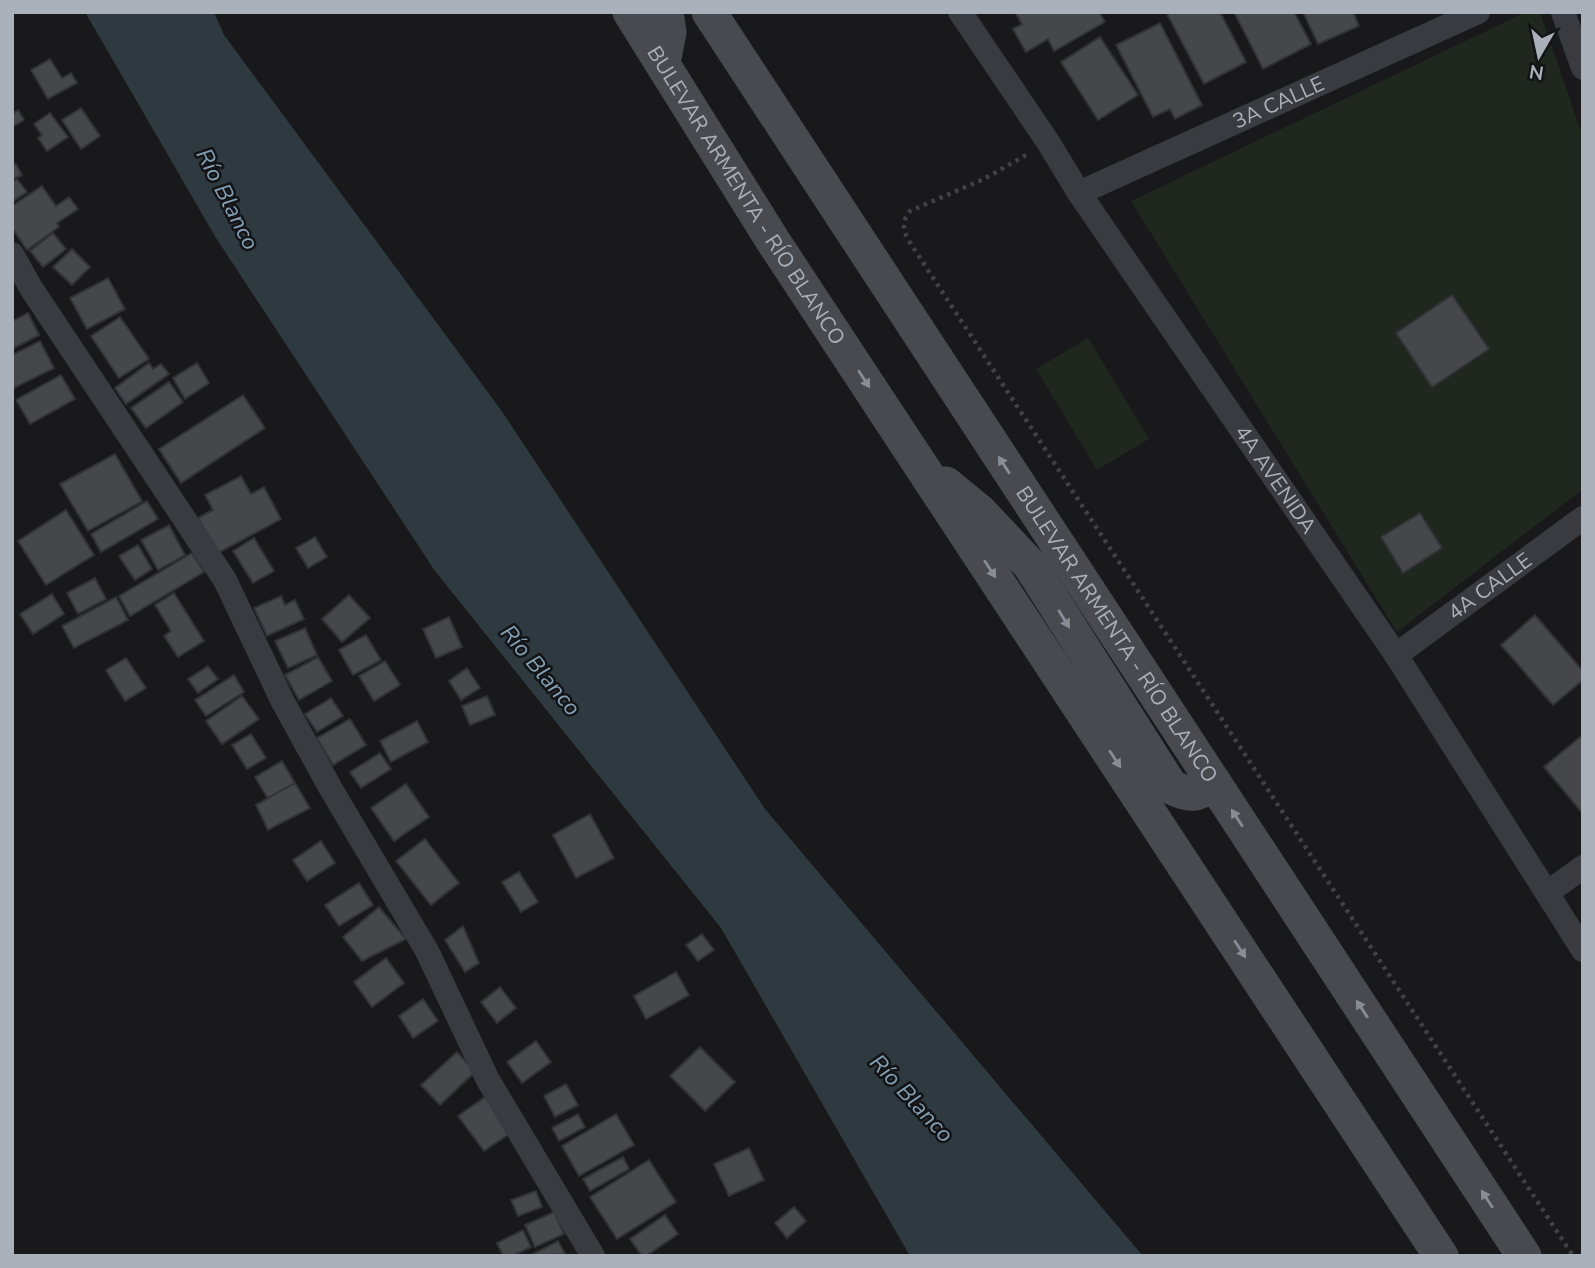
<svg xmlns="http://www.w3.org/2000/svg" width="1595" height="1268" font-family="'Nunito Sans',sans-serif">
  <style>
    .green { fill: #1f271f }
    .water { fill: #2f3940 }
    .building { fill: #45474b; stroke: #333337; stroke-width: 2 }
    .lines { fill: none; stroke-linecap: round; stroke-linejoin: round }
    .path { stroke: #404247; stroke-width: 4.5; stroke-dasharray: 3.5 5; stroke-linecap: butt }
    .minor { stroke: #3a3b40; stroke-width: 24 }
    .secondary { stroke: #484a50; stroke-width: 35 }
    .oneway { fill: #888d96 }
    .labels { text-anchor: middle; stroke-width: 5; stroke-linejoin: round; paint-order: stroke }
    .street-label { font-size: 21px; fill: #abb1bb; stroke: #141416 }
    .water-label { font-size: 23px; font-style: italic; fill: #83a0b6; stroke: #141416 }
  </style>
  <rect width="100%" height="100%" fill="#19191b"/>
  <g class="green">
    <polygon points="1526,12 1540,12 1583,137 1583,489 1397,632 1131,201"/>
    <polygon points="1088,338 1149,439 1097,470 1036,369"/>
  </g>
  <polygon class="water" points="85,12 214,12 224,35 501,410 765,809 1143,1256 910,1256 721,928 435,571 216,238"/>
  <g class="building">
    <polygon points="1015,12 1099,12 1105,22 1054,51 1048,39 1026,52 1013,29 1022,24"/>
    <polygon points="1166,12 1220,12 1246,62 1204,84"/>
    <polygon points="1234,12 1294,12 1311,44 1263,69"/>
    <polygon points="1303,12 1353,12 1359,26 1318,44"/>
    <polygon points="1160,23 1202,105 1175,119 1170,109 1153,117 1116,45"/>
    <polygon points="1100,37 1138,95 1098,120 1061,62"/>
    <polygon points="50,59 62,78 71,73 77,83 48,99 31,70"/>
    <polygon points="81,108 100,136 81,149 62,120"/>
    <polygon points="18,110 24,120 12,127 12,114"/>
    <polygon points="50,113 68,137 47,151 38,138 42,135 34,124"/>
    <polygon points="16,164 22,175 12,180 12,165"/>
    <polygon points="17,179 27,192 12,202 12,182"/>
    <polygon points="42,186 56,206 69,197 78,209 57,223 59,227 27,250 12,228 12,206"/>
    <polygon points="53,233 66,249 43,267 30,251"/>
    <polygon points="72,249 90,267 72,285 53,267"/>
    <polygon points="108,278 125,309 87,329 70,298"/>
    <polygon points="1452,295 1489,349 1432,387 1396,333"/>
    <polygon points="28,313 39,335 12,349 12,321"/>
    <polygon points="120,317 149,359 119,378 91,336"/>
    <polygon points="40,341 54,368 12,389 12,355"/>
    <polygon points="149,363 153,369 161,364 169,374 126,404 115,388"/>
    <polygon points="197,363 209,383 185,399 173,378"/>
    <polygon points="61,375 75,399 30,424 16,400"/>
    <polygon points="169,382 183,402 146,428 131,408"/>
    <polygon points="243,395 265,428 181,483 159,449"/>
    <polygon points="115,454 142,501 88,531 60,484"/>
    <polygon points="241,476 251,494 264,487 281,519 218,553 198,518 213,510 205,495"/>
    <polygon points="147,501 158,519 101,552 91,534"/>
    <polygon points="66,510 94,555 46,585 18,541"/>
    <polygon points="1420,513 1442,548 1403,573 1381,537"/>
    <polygon points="169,525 185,555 158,570 141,540"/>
    <polygon points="315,537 327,557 308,568 296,548"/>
    <polygon points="254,538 274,571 253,583 233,551"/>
    <polygon points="138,545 152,569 135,580 119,556"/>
    <polygon points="192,553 204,572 130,616 119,596"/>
    <polygon points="95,578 106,599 78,614 67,593"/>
    <polygon points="174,593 204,641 178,657 164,636 171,631 155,605"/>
    <polygon points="52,594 64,614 33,634 20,614"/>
    <polygon points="349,595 370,618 342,642 322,619"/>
    <polygon points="281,596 285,605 295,600 304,619 267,636 254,608"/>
    <polygon points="116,597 128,620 74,648 62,626"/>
    <polygon points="1535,615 1583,671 1583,680 1553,705 1501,645"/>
    <polygon points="449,617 462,647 436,658 423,629"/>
    <polygon points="305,628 317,655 288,668 275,641"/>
    <polygon points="366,635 381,660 353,675 339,650"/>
    <polygon points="318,657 332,681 299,700 285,675"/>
    <polygon points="126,658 146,688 125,701 106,670"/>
    <polygon points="385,661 400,685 374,701 359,676"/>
    <polygon points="208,666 218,679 198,693 188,679"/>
    <polygon points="467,668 480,688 461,700 449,681"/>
    <polygon points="234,675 244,692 206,716 195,700"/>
    <polygon points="242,696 259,719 222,744 206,721"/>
    <polygon points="487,696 495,715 470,725 462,706"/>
    <polygon points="331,698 343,716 317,732 305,714"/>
    <polygon points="350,719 366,745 333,765 317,738"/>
    <polygon points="417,721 428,742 391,762 380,741"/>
    <polygon points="251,734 266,758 247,769 232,745"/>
    <polygon points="1580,737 1583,740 1583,814 1544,767"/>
    <polygon points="380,753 391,769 361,788 350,772"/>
    <polygon points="282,761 295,783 268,799 255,777"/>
    <polygon points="295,783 310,808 268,830 256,805"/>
    <polygon points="406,784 429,817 394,841 371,808"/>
    <polygon points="590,814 614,858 576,878 553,835"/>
    <polygon points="425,839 459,883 431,905 396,861"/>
    <polygon points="321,841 335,863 307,881 293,860"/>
    <polygon points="519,872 538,902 521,912 502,882"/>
    <polygon points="359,883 373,905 339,926 325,905"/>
    <polygon points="379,907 406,939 362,961 343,937"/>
    <polygon points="463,926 479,963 465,972 445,940"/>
    <polygon points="702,934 714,950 698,961 686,945"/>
    <polygon points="386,958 404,983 372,1007 354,982"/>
    <polygon points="676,972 689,995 646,1019 634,996"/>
    <polygon points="500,987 516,1008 497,1023 481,1002"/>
    <polygon points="423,999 438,1021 413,1038 399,1016"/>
    <polygon points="536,1041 551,1062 522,1083 507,1062"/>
    <polygon points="700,1047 735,1082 705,1111 670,1076"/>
    <polygon points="457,1052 475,1072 440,1105 421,1085"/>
    <polygon points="566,1084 578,1105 555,1117 544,1096"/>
    <polygon points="488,1095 514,1131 484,1151 458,1116"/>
    <polygon points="578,1114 585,1127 559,1141 552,1128"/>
    <polygon points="616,1114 634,1145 579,1176 562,1146"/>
    <polygon points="749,1148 764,1180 729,1196 714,1164"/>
    <polygon points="623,1157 629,1169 590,1191 583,1179"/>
    <polygon points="649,1160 676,1202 617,1239 590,1197"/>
    <polygon points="536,1191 542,1207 518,1216 511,1200"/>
    <polygon points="794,1207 806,1221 787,1238 775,1223"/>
    <polygon points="554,1212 564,1234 535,1247 525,1225"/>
    <polygon points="665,1215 678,1234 646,1256 642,1256 630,1239"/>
    <polygon points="523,1230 531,1247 512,1256 503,1256 497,1243"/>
    <polygon points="558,1241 565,1254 534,1256 533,1254"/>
  </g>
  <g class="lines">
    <path class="path" d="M1026 155 984 179 910 211C902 221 903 227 907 238L1573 1256"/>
    <g class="minor">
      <path id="s1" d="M960 12 1048 142 1079 193 1396 655 1583 950"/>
      <polyline points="1563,12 1583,68"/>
      <path id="s2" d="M1079 193 1478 12"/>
      <polyline points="12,254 31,288 225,580 283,702 331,789 427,951 488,1080 593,1256"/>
      <path id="s3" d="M1396 655 1583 518"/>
      <polyline points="1547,893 1583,867"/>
    </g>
    <g class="secondary">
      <path id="s4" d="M630 12 773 241 1441 1256"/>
      <path id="s5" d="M709 12 1524 1256"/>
      <polyline points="663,63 669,32 666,12"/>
      <path d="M946 484 980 512 1030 565 1171 787C1191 796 1196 796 1214 783"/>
    </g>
  </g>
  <defs><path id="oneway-solid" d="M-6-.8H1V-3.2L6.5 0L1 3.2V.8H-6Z" transform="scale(1.75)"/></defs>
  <g class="oneway">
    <use href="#oneway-solid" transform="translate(864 379) rotate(57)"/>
    <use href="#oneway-solid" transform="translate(1004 465) rotate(-123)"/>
    <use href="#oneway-solid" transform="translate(990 569) rotate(57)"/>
    <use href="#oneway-solid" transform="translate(1064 619) rotate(58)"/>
    <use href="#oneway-solid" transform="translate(1115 759) rotate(57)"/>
    <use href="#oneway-solid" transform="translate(1237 818) rotate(-123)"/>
    <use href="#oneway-solid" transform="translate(1240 949) rotate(57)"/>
    <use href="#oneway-solid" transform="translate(1362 1009) rotate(-123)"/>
    <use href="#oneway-solid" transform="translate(1487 1199) rotate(-123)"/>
  </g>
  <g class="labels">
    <g class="street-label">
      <text dy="7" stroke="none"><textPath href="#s2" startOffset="219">3A CALLE</textPath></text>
      <text dy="7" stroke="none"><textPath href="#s4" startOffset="217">BULEVAR ARMENTA - RÍO BLANCO</textPath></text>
      <text dy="7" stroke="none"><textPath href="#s1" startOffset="564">4A AVENIDA</textPath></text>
      <text dy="7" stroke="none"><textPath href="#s3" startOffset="116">4A CALLE</textPath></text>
      <text dy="7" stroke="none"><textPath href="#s5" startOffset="744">BULEVAR ARMENTA - RÍO BLANCO</textPath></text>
    </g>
    <g class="water-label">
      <text transform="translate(228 199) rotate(63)" y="8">Río Blanco</text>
      <text transform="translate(541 670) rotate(50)" y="8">Río Blanco</text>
      <text transform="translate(912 1098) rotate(47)" y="8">Río Blanco</text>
    </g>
  </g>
  <rect width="1595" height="1268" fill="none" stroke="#abb1bb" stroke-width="28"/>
  <g transform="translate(1539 56) rotate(189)" stroke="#141416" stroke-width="5" paint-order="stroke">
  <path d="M0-5L12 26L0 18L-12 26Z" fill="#abb1bb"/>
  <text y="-10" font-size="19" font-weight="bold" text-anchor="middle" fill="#abb1bb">N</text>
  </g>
</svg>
